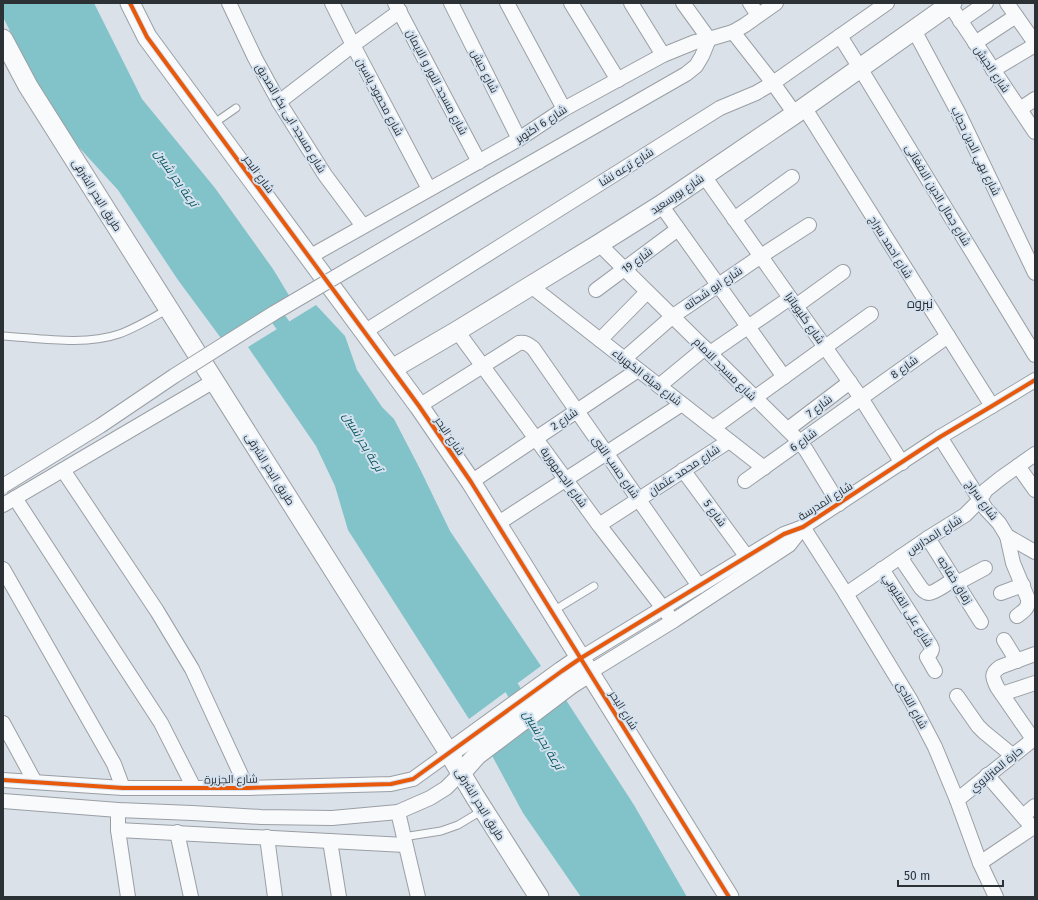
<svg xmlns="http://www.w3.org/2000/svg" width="1038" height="900" font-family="'Fira Sans',Cairo,sans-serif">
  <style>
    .water { fill: #82c2c9 }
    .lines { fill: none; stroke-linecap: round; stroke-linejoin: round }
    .canal { stroke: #82c2c9; stroke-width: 15 }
    .lane-casing { stroke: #9a9fa5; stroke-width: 9 }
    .street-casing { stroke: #9a9fa5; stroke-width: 16 }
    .secondary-casing { stroke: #9a9fa5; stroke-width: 21 }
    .lane { stroke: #f9fafc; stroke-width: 7 }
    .street { stroke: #f9fafc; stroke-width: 14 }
    .secondary { stroke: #f9fafc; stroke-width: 19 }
    .street-bridge-casing { stroke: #9a9fa5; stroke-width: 16; stroke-linecap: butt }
    .street-bridge { stroke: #f9fafc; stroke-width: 14 }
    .cycleway-casing { stroke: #d4e1ef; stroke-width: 6 }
    .cycleway { stroke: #e8590c; stroke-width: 4 }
    .labels { text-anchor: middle; stroke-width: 4; stroke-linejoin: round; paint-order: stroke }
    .street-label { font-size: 11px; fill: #2c3136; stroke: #d4e1ef }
    .water-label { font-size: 12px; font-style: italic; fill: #08585d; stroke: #d4e1ef }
    .quarter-label { font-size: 13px; fill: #2c3136; stroke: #d4e1ef }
  </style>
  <rect width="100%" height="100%" fill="#dae1e9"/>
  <g class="water">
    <polygon points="3,3 94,3 142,99 215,188 273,269 296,307 229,349 178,280 118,190 75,143 38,87 3,17"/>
    <polygon points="316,305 345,336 357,370 382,407 394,419 421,471 450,531 541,666 469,719 348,530 335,486 316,446 248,347"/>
    <polygon points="566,700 634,805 687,897 581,897 523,813 489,750"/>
  </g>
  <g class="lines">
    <g class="canal">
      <polyline points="267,303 295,342"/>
      <polyline points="501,670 525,710"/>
    </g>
    <g class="lane-casing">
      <g id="lane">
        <polyline points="213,124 236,108"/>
        <path d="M3 336C38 338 85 346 119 334 136 328 152 318 168 309"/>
        <polyline points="553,611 594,586"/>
        <polyline points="403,837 441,831 458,825 483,810"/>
      </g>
    </g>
    <g class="street-casing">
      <g id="street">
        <polyline points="229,3 255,58 279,102 325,175 363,226"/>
        <polyline points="332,3 353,45 429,189"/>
        <polyline points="395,3 479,162"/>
        <polyline points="451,3 519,139"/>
        <polyline points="507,3 564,109"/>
        <polyline points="571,3 618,80"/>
        <polyline points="631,3 663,55"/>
        <polyline points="750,3 758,15"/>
        <polyline points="1007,3 1035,43"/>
        <polyline points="950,5 1035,132"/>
        <polyline points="960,21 986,3"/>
        <polyline points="914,30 958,112 1035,273"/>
        <polyline points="733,32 773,83 795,114"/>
        <polyline points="840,36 860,68 1035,355"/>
        <polyline points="975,43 1016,16"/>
        <polyline points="993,70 1035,45"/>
        <polyline points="279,102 353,45 400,11"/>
        <polyline points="804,107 992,406"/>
        <polyline points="1020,109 1035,99"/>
        <polyline points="704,176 861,398 902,463"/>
        <polyline points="494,184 686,74 696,66 702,56 709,39 683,3"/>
        <polyline points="661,205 784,377"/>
        <polyline points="734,219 792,177"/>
        <polyline points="599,244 800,442 806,450 839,504"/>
        <polyline points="309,257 519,139 564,109 663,55 695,42 709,39 733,32 745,25 776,3"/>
        <polyline points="531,286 764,468"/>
        <polyline points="596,290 678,229"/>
        <polyline points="796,306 843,272"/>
        <polyline points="457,331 599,525 673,621"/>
        <polyline points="364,332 720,108 756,93 773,83 887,3"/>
        <polyline points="600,340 647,292"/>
        <polyline points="710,353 790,298"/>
        <polyline points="624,359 673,316 761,256 809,225"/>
        <polyline points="659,386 705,348"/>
        <path d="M419 406 519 343C525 342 528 344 533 348L699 586"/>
        <polyline points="713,428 871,314"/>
        <polyline points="788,429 850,382"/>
        <polyline points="940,437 980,500 986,509 999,523 1007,536 1035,552"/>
        <polyline points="1018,466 1035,490"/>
        <polyline points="63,470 157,611 192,669 247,788"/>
        <polyline points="683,470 747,557"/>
        <polyline points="745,481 948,336"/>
        <polyline points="471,482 638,370"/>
        <polyline points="15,498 161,723 194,788"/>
        <polyline points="3,505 214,381"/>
        <polyline points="497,524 682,404"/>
        <polyline points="599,525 729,441"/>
        <polyline points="803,527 846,594 911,701 935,747 957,800 980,863 996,897"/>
        <path d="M1007 536 1013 563 1028 599C1029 608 1024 611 1017 616"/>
        <polyline points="928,538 981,622"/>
        <path d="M900 557 921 588C923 590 925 593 929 593 934 593 950 582 954 579"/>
        <polyline points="3,569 114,764 123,788"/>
        <path d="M882 569 931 646C934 651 930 653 927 657L935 671"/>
        <polyline points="957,583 985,568"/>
        <polyline points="1001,593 1023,585"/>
        <polyline points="846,594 928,538 965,515 980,500 986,490 1001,478 1035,454"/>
        <polyline points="1004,640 1017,661"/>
        <polyline points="581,658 784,534 803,527 940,437 992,406 1035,380"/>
        <polyline points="590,672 673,621 789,545 803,527"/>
        <polyline points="1002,694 1035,683"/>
        <polyline points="957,696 978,726 984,732 1012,755"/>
        <polyline points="3,723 35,782"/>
        <path d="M1033 739 997 687C993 678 990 674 1000 667L1035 654"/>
        <polyline points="987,775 1032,827"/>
        <polyline points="3,780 123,788 247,788 391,784 413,779 449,753"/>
        <polyline points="957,800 1035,738"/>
        <polyline points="3,801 118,810 192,813 261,817 332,818 398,812 430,798 446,788 461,773"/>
        <polyline points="118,810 118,830 128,897"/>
        <polyline points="398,812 418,897"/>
        <polyline points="1023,816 1035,806"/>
        <polyline points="118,830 405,845"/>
        <polyline points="177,832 191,897"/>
        <polyline points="267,837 275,897"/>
        <polyline points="330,841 339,897"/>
        <polyline points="980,863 1035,826"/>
      </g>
    </g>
    <g class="secondary-casing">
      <g id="secondary">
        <polyline points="130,3 147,37 419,406 471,482 729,897"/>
        <polyline points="3,39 28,86 449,753 474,795 539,897"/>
        <polyline points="392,369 457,331 599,244 661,205 795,114 952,3"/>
        <polyline points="449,753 562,671 581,658"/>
        <polyline points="461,773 477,755 571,684 590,672"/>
      </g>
    </g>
    <use href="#lane" class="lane"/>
    <use href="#street" class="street"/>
    <use href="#secondary" class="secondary"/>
    <g class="street-bridge-casing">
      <polyline id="street-bridge" points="3,486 100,426 174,376 274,313 494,184"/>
    </g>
    <use href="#street-bridge" class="street-bridge"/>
    <g class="cycleway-casing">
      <g id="cycleway">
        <polyline points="130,3 147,37 419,406 471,482 729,897"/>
        <polyline points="3,780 123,788 247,788 391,784 413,779 562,671 581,658 784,534 803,527 940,437 992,406 1035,380"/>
      </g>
    </g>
    <use href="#cycleway" class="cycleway"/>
  </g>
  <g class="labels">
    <g class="street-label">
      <text transform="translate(992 69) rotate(56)" y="4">شارع الجيش</text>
      <text transform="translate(485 71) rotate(63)" y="4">شارع حبش</text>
      <text transform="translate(437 82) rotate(62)" y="4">شارع مسجد النور و الايمان</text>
      <text transform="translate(380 97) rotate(62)" y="4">شارع محمود ياسين</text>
      <text transform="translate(291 118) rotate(59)" y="4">شارع مسجد ابى بكر الصديق</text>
      <text transform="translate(541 124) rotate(-33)" y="4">شارع 6 اكتوبر</text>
      <text transform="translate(976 151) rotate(64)" y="4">شارع بهي الدين حجاب</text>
      <text transform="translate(626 167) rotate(-32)" y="4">شارع ترعه نشا</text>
      <text transform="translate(259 174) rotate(54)" y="4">شارع البحر</text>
      <text transform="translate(677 194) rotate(-34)" y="4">شارع بورسعيد</text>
      <text transform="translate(97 195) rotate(58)" y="4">طريق البحر الشرقى</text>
      <text transform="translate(938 195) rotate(59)" y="4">شارع جمال الدين الافغانى</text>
      <text transform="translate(891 247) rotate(58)" y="4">شارع احمد سراج</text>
      <text transform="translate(637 260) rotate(-36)" y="4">شارع 19</text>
      <text transform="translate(713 288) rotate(-34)" y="4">شارع ابو شحاته</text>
      <text transform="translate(805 318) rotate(55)" y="4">شارع كليوباترا</text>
      <text transform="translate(904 367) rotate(-35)" y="4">شارع 8</text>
      <text transform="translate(725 369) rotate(45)" y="4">شارع مسجد الامام</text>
      <text transform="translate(647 377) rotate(38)" y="4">شارع هيئة الكهرباء</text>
      <text transform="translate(819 406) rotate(-37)" y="4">شارع 7</text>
      <text transform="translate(564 419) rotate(-34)" y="4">شارع 2</text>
      <text transform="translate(450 436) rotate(56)" y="4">شارع البحر</text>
      <text transform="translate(803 440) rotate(-36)" y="4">شارع 6</text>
      <text transform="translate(616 467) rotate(55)" y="4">شارع حسب النبى</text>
      <text transform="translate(270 469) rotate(58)" y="4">طريق البحر الشرقى</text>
      <text transform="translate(684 470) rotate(-33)" y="4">شارع محمد عثمان</text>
      <text transform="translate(564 477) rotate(54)" y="4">شارع الجمهورية</text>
      <text transform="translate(982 500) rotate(54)" y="4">شارع سراج</text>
      <text transform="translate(825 501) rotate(-32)" y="4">شارع المدرسة</text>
      <text transform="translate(715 513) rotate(54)" y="4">شارع 5</text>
      <text transform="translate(934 535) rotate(-32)" y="4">شارع المدارس</text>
      <text transform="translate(955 580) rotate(58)" y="4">زقاق خفاجه</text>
      <text transform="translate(908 610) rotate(58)" y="4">شارع على القليوبي</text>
      <text transform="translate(912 705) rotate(61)" y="4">شارع النادى</text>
      <text transform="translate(624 710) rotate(58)" y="4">شارع البحر</text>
      <text transform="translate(996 769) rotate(-39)" y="4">حارة المنزلاوي</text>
      <text transform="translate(231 779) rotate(-1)" y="4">شارع الجزيرة</text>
      <text transform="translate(480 804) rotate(58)" y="4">طريق البحر الشرقى</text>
    </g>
    <g class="water-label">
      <text transform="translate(176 178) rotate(55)" y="4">ترعة بحر شبين</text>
      <text transform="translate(363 442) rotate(59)" y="4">ترعة بحر شبين</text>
      <text transform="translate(543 740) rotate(59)" y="4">ترعة بحر شبين</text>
    </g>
    <g class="quarter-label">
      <text x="920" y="308">نبروه</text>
    </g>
  </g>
  <rect width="1038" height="900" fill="none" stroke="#2c3136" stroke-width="8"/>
  <path d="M898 880v6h105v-6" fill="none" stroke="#2c3136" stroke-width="2"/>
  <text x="904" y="880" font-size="12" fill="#2c3136" stroke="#d4e1ef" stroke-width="3" paint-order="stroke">50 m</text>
</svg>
